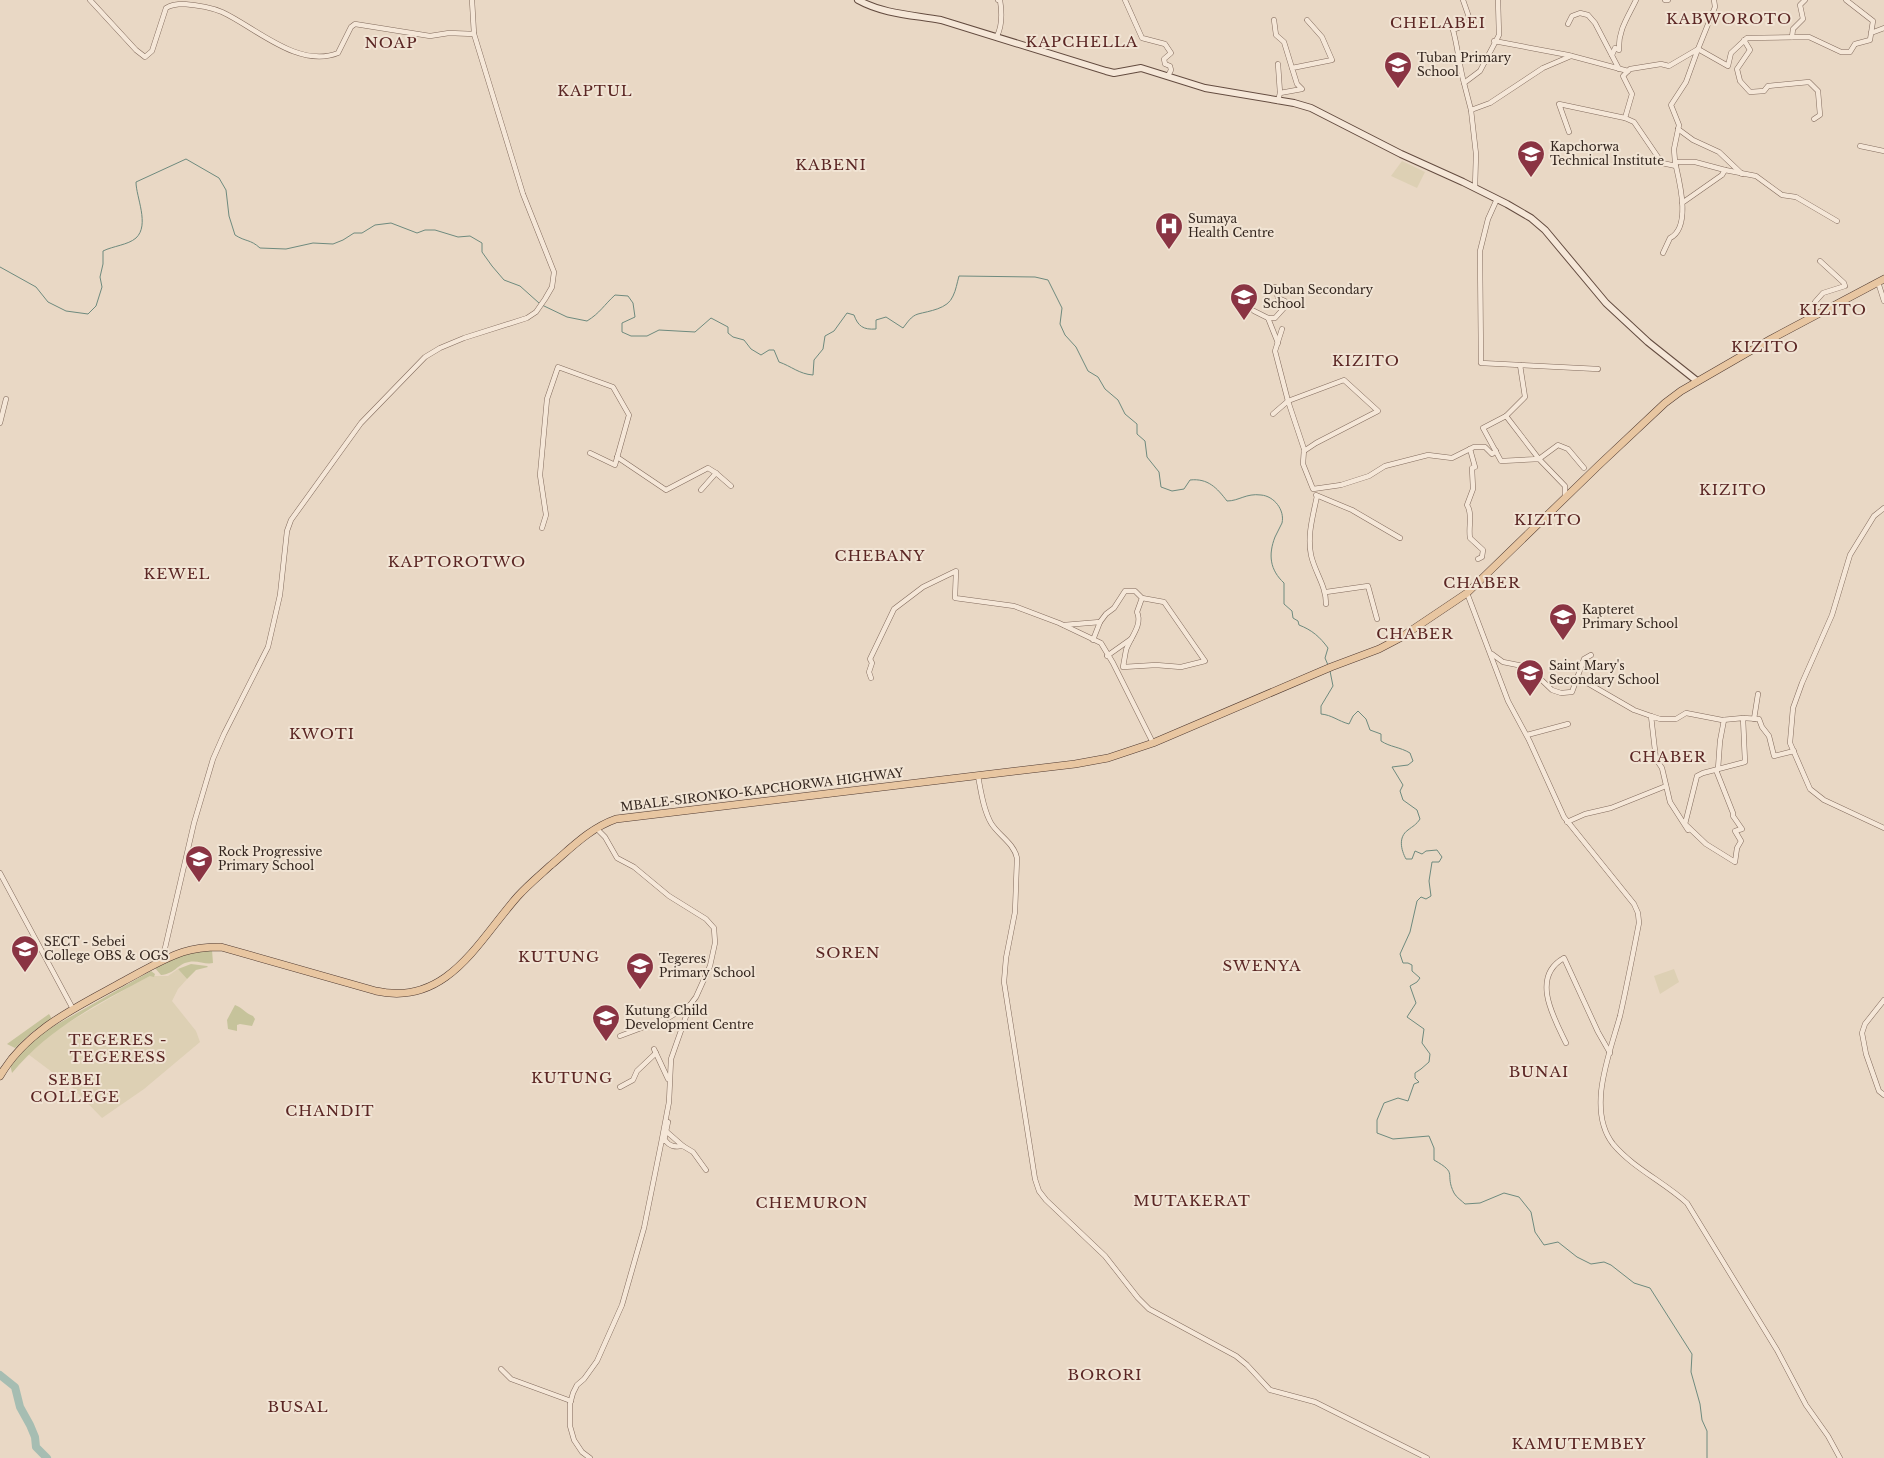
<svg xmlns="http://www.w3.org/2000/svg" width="1884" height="1458" font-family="'Libre Baskerville',serif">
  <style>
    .farmland { fill: #ddd0b4 }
    .green { fill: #c6c39b }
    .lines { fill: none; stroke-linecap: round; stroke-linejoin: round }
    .stream { stroke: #6e8a7e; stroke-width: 1 }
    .river { stroke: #a6bdb2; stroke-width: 8 }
    .street-casing { stroke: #826b5d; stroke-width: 5.5 }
    .secondary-casing { stroke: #644c40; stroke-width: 8 }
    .primary-casing { stroke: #503a31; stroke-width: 8 }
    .street { stroke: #f5e7d8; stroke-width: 4.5 }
    .secondary { stroke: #f5e7d8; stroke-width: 6 }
    .primary { stroke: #e8c6a1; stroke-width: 7 }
    .labels { text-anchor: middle; stroke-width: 4; stroke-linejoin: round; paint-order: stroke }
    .poi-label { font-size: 12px; fill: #34261f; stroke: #f1e4d4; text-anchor: start }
    .street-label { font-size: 12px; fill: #34261f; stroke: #f1e4d4 }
    .quarter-label { font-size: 15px; letter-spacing: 1px; fill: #5b2624; stroke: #f1e4d4 }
  </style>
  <rect width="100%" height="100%" fill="#e9d8c5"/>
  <g class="farmland">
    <polygon points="1402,161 1425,172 1417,188 1391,176"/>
    <polygon points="178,969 187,979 178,989 172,1001 196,1031 200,1042 144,1089 102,1118 72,1087 28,1054 54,1031 131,986 150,976 168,976"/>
    <polygon points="1674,969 1679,982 1660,994 1654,976"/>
  </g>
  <g class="green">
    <path d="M212 950 213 963C206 965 197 960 189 962 177 964 175 974 161 975L155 968 184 954Z"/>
    <polygon points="191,964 207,966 208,967 196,970 187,979 178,969"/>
    <path d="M151 971 155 974 154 977 150 976C99 1003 49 1028 12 1073L10 1064 40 1034Z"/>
    <path d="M235 1005C243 1008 245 1013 253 1016L255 1019 252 1026 240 1024 237 1025V1031L228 1029 227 1020Z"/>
    <polygon points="49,1014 52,1019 31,1033 15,1048 7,1044"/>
  </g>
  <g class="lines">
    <g class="stream">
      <path d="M0 267 36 287 48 302 66 311 88 314 96 306 102 287 100 277 103 264V251C113 246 128 245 136 238 150 225 136 197 136 182L186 159 219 178 226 190 229 216 235 235C246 242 250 239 260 248L286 249 313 243 333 244 343 240 354 233H362L375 225 391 223 417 233 425 230H435L458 237 470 236 482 243V252L492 266 504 280 520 286 539 303"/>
      <path d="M542 305 567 317 587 321C600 313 604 305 615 295L628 296 633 303 635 317 622 323V332L631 336H647L659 330 695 332 711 318 728 327V333L733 337 744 340 751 349 761 355 769 350H774L779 362C791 366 799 374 813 375L814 360 823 349 825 336 834 331 847 313 854 315C858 326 863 330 876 329V320L886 317 903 328C907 323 911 316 918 314 929 311 948 309 953 296 956 290 957 283 959 276L1035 277 1048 280 1062 308 1060 324 1065 335 1076 347 1088 371 1098 377 1105 389 1118 400 1125 414 1137 424V434L1145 441 1147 457 1159 472 1161 487 1172 491 1184 489 1190 480C1208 478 1217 488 1227 501 1239 501 1246 493 1261 495 1274 496 1285 510 1282 523 1280 528 1277 532 1275 537 1268 555 1270 570 1284 583V604L1292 611 1293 618 1298 621 1299 625C1312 630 1320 637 1328 648L1325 658 1328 665"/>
      <path d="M1330 671 1333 686 1321 706V714C1332 715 1338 721 1349 724L1353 716 1358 711 1366 719 1370 730 1381 734V741C1390 747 1400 747 1410 753L1413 761 1408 765 1392 767 1403 785 1400 791 1403 800 1417 810 1420 819C1416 825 1413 826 1408 830 1398 837 1401 850 1406 859H1412L1415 851 1422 854 1426 851 1437 850 1442 857 1439 862H1432L1429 881 1431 896 1426 899 1421 897 1417 901 1410 932 1400 954 1403 963H1408L1412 965V971L1420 978 1417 982 1410 986 1416 1003 1407 1017 1424 1029 1422 1043 1430 1054 1429 1062 1421 1069 1415 1073V1078L1419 1082 1414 1084 1408 1101 1398 1098 1384 1103 1377 1120V1133L1393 1139 1429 1136 1434 1148V1160C1459 1174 1444 1173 1454 1193 1456 1197 1462 1201 1465 1204L1480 1203 1504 1193 1519 1197 1531 1212 1535 1232 1544 1245 1558 1242 1577 1257 1591 1264 1604 1262 1611 1265 1634 1283 1650 1288 1692 1354 1691 1372 1700 1404 1702 1420 1707 1431V1458"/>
    </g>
    <polyline class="river" points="0,1375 15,1387 20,1407 30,1425 35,1437 36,1447 47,1458"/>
    <g class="street-casing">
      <g id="street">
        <path d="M90 0 136 50 145 57 152 51 166 8C172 4 178 4 184 4 197 5 210 7 222 12 255 27 298 69 338 53L351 27 355 24 430 36 449 33 474 34"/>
        <polyline points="1125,0 1142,38 1165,44 1171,53 1164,59 1165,64 1170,66 1171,70 1168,76"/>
        <path d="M1463 0 1471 23 1453 30C1458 48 1459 65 1464 83"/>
        <polyline points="1498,0 1499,35 1480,71 1464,83 1471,110 1490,103 1543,68 1571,56"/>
        <polyline points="1665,0 1668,0"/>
        <polyline points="1714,0 1715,7 1698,49 1728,66 1731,53 1747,38 1809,37 1841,52 1850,52 1855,44 1870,40 1873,21 1846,0"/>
        <polyline points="1274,20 1276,35 1284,42 1292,68"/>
        <polyline points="1568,24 1572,16 1580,13 1588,15 1595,23 1619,69"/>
        <polyline points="1871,33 1884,28"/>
        <path d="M997 36C1002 26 1002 12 1000 0H998"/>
        <polyline points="1792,37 1793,29 1803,19 1800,5 1805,0"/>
        <polyline points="1744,40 1750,50 1737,69 1740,81 1750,92 1764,91 1768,86 1809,82 1818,91 1820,115 1814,119"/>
        <polyline points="1494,41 1568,55 1628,71"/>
        <path d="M1612 55 1615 48 1619 50C1618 30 1628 17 1636 0"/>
        <polyline points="1278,64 1280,93"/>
        <polyline points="1278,101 1280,93 1302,89 1297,84 1292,68 1332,60 1322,37 1307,20"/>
        <polyline points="1471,110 1476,154 1475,188"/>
        <polyline points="1678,129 1693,140 1719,152 1742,174"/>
        <polyline points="1569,132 1559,104 1625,118"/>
        <polyline points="1860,146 1884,151"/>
        <polyline points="1675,162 1674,149 1679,125 1671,105 1686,82 1698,49 1669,66 1661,64 1630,69 1623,76 1632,94 1625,118 1634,122 1662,163 1676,166"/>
        <polyline points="1725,170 1756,176 1782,195 1796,197 1837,221"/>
        <polyline points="1497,199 1488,219 1480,251 1481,363 1520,365"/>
        <path d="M1663 253 1670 238C1692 227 1679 180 1675 162H1695L1725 170 1722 175 1682 203"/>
        <polyline points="1878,282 1884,301"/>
        <polyline points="1815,302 1823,293 1845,286 1844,283 1820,261"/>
        <polyline points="1254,311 1268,318 1278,343"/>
        <polyline points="1268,318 1275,318 1284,308 1285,301 1278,298 1275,287"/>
        <polyline points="1282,329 1275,351 1288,401 1304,449 1303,464 1313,489 1341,485 1369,476 1385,466 1428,455 1452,458 1474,447 1485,447 1492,454 1496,451"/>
        <polyline points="1273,414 1288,401 1344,380 1378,411 1316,443 1304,451"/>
        <polyline points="1506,416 1525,397 1520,365 1598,369"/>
        <polyline points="0,423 6,399"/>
        <path d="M1470 449 1475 467 1472 468 1473 489 1467 505C1473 514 1468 527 1470 538L1483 550 1482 557 1478 559"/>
        <polyline points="617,457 666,490 708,468 716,473 701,490"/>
        <polyline points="716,473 731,486"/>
        <polyline points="1316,495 1352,510 1400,538"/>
        <path d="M1317 496C1313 516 1307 535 1311 555 1315 573 1326 585 1326 604"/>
        <polyline points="1565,497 1565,486 1539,459 1501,461 1483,428 1506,416 1539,459 1558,445 1568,449 1584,468"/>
        <polyline points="1884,508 1874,516 1850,555 1832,615 1802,683 1793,708 1790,743 1810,789 1824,800 1884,828"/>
        <polyline points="542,528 546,515 540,475 547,399 558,367 613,387 629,415 615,465 590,453"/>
        <polyline points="1326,592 1368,586 1377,619"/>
        <path d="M1467 593 1508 701 1529 740 1564 817 1634 904 1638 913 1639 923C1633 954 1627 985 1620 1016 1610 1053 1586 1109 1613 1144 1633 1168 1664 1182 1687 1203L1777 1350 1806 1405 1828 1436 1840 1458"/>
        <polyline points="1064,625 1100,622"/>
        <path d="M1093 640 1100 622 1106 614 1114 608 1125 591H1135L1142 598 1164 602 1205 661 1181 667 1156 665 1123 667C1124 661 1125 656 1126 650 1130 638 1143 625 1137 612L1142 598"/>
        <polyline points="1492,654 1503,662 1528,667 1552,690 1561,693 1572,692 1584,659 1591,655"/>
        <polyline points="1107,656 1131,639"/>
        <polyline points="1577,677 1634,710 1651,716"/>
        <polyline points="871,678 869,672 872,663 870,659 894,609 923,587 956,571 955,598 1014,606 1059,623 1101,643 1113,663 1153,743"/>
        <polyline points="1743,718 1759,719 1762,727 1769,736 1774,756 1794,751"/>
        <polyline points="1754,719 1758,694"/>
        <polyline points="1527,735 1568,724"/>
        <polyline points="1718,769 1720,741 1724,720"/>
        <path d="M978 776C981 791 983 809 991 823 998 835 1014 843 1017 858L1015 912 1006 958 1004 982 1035 1179 1039 1191 1046 1200 1105 1256 1138 1298 1149 1309 1236 1356 1247 1365 1270 1390 1315 1402 1427 1458"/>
        <polyline points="1567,822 1585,814 1611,808 1666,786"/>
        <polyline points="1688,830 1670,802 1662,768 1656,759 1651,716 1660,719 1676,719 1686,713 1722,720 1743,718 1745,762 1703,773 1697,776 1685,824 1706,844 1735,862 1737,848 1741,841 1735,831 1742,829 1733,816 1733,813 1716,770"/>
        <polyline points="0,873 73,1009"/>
        <polyline points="162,961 194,823 213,759 224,734 268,647 280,595 287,531 291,520 361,423 425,357 440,348 464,338 527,318 536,312 545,299 552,287 554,272 523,194 474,34 472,0"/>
        <polyline points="1884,1000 1865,1024 1862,1033 1866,1054 1879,1091 1884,1095"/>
        <polyline points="620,1036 668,1018 690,1005"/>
        <path d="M1566 1043C1554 1018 1530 977 1564 958L1598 1032 1610 1053"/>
        <polyline points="654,1049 668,1079"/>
        <polyline points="620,1087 633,1080 637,1071 656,1053"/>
        <polyline points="667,1132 683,1146"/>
        <path d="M665 1140C670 1147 675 1147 683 1146L693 1152 706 1170"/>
        <polyline points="664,1141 668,1122"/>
        <polyline points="501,1369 511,1379 571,1401"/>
        <polyline points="590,1458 582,1452 574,1440 570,1426 570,1404 573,1393 577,1385 584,1379 597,1361 622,1305 644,1228 661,1144 669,1102 671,1059 690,1005 696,997 710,966 715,943 714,928 706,919 669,896 634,867 617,858 605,837 596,828"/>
      </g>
    </g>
    <g class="secondary-casing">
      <path id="secondary" d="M858 0C883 14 913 15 941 20L1106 71 1114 73 1141 68 1205 88 1294 103 1311 108 1401 154 1463 182 1507 204 1531 218 1545 230 1606 303 1648 342 1697 381"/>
    </g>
    <g class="primary-casing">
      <path id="primary" d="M0 1076C27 1029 79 1006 124 981 143 971 162 959 183 952 195 948 208 947 221 947L376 991C447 1007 478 941 518 896 528 885 540 875 551 865 571 848 590 828 616 819L1075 764 1108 758 1153 743 1331 667 1379 649 1400 638 1467 593 1599 465 1665 403 1681 391 1771 339 1884 279"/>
    </g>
    <use href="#street" class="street"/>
    <use href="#secondary" class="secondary"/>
    <use href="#primary" class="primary"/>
  </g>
  <defs>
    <g id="school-pin" transform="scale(1.4375)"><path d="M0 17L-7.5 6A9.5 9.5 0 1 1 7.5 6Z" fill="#8a3443" stroke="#f1e4d4"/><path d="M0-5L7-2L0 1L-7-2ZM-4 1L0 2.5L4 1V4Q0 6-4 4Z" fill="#fff"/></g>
    <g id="university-pin" transform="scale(1.4375)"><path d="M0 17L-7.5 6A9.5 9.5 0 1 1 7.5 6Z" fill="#8a3443" stroke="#f1e4d4"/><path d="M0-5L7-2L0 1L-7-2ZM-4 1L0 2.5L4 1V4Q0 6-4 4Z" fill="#fff"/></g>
    <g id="hospital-pin" transform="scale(1.4375)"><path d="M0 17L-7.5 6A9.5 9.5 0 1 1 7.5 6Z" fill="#8a3443" stroke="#f1e4d4"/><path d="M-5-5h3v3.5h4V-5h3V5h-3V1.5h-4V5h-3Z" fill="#fff"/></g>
  </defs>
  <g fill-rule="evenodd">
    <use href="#school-pin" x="1398" y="65"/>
    <use href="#university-pin" x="1531" y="154"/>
    <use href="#hospital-pin" x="1169" y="226"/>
    <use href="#school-pin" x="1244" y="297"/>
    <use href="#school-pin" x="1563" y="617"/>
    <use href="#school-pin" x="1530" y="673"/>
    <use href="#school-pin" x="199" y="859"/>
    <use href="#university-pin" x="25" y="949"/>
    <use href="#school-pin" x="640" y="966"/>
    <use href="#school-pin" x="606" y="1018"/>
  </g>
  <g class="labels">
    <g class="poi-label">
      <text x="1417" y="62">Tuban Primary<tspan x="1417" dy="14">School</tspan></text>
      <text x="1550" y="151">Kapchorwa<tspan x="1550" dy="14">Technical Institute</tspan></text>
      <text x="1188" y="223">Sumaya<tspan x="1188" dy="14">Health Centre</tspan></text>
      <text x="1263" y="294">Duban Secondary<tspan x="1263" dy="14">School</tspan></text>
      <text x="1582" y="614">Kapteret<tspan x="1582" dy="14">Primary School</tspan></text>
      <text x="1549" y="670">Saint Mary's<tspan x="1549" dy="14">Secondary School</tspan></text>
      <text x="218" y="856">Rock Progressive<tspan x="218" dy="14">Primary School</tspan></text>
      <text x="44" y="946">SECT - Sebei<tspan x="44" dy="14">College OBS &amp; OGS</tspan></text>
      <text x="659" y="963">Tegeres<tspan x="659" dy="14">Primary School</tspan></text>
      <text x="625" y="1015">Kutung Child<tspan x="625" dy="14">Development Centre</tspan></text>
    </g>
    <g class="street-label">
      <text transform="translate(762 790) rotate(-7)" y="4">MBALE-SIRONKO-KAPCHORWA HIGHWAY</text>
    </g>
    <g class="quarter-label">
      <text x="1729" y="24">KABWOROTO</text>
      <text x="1438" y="28">CHELABEI</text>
      <text x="1082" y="47">KAPCHELLA</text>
      <text x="391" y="48">NOAP</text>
      <text x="595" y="96">KAPTUL</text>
      <text x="831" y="170">KABENI</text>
      <text x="1833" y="315">KIZITO</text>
      <text x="1765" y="352">KIZITO</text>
      <text x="1366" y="366">KIZITO</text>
      <text x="1733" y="495">KIZITO</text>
      <text x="1548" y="525">KIZITO</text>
      <text x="880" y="561">CHEBANY</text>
      <text x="457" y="567">KAPTOROTWO</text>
      <text x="177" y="579">KEWEL</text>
      <text x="1482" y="588">CHABER</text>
      <text x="1415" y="639">CHABER</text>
      <text x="322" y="739">KWOTI</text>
      <text x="1668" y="762">CHABER</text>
      <text x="848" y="958">SOREN</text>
      <text x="559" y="962">KUTUNG</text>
      <text x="1262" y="971">SWENYA</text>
      <text x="118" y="1045">TEGERES -<tspan x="118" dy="17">TEGERESS</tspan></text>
      <text x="1539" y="1077">BUNAI</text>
      <text x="572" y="1083">KUTUNG</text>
      <text x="75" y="1085">SEBEI<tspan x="75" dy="17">COLLEGE</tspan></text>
      <text x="330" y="1116">CHANDIT</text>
      <text x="1192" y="1206">MUTAKERAT</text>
      <text x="812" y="1208">CHEMURON</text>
      <text x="1105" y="1380">BORORI</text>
      <text x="298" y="1412">BUSAL</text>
      <text x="1579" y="1449">KAMUTEMBEY</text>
    </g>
  </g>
</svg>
